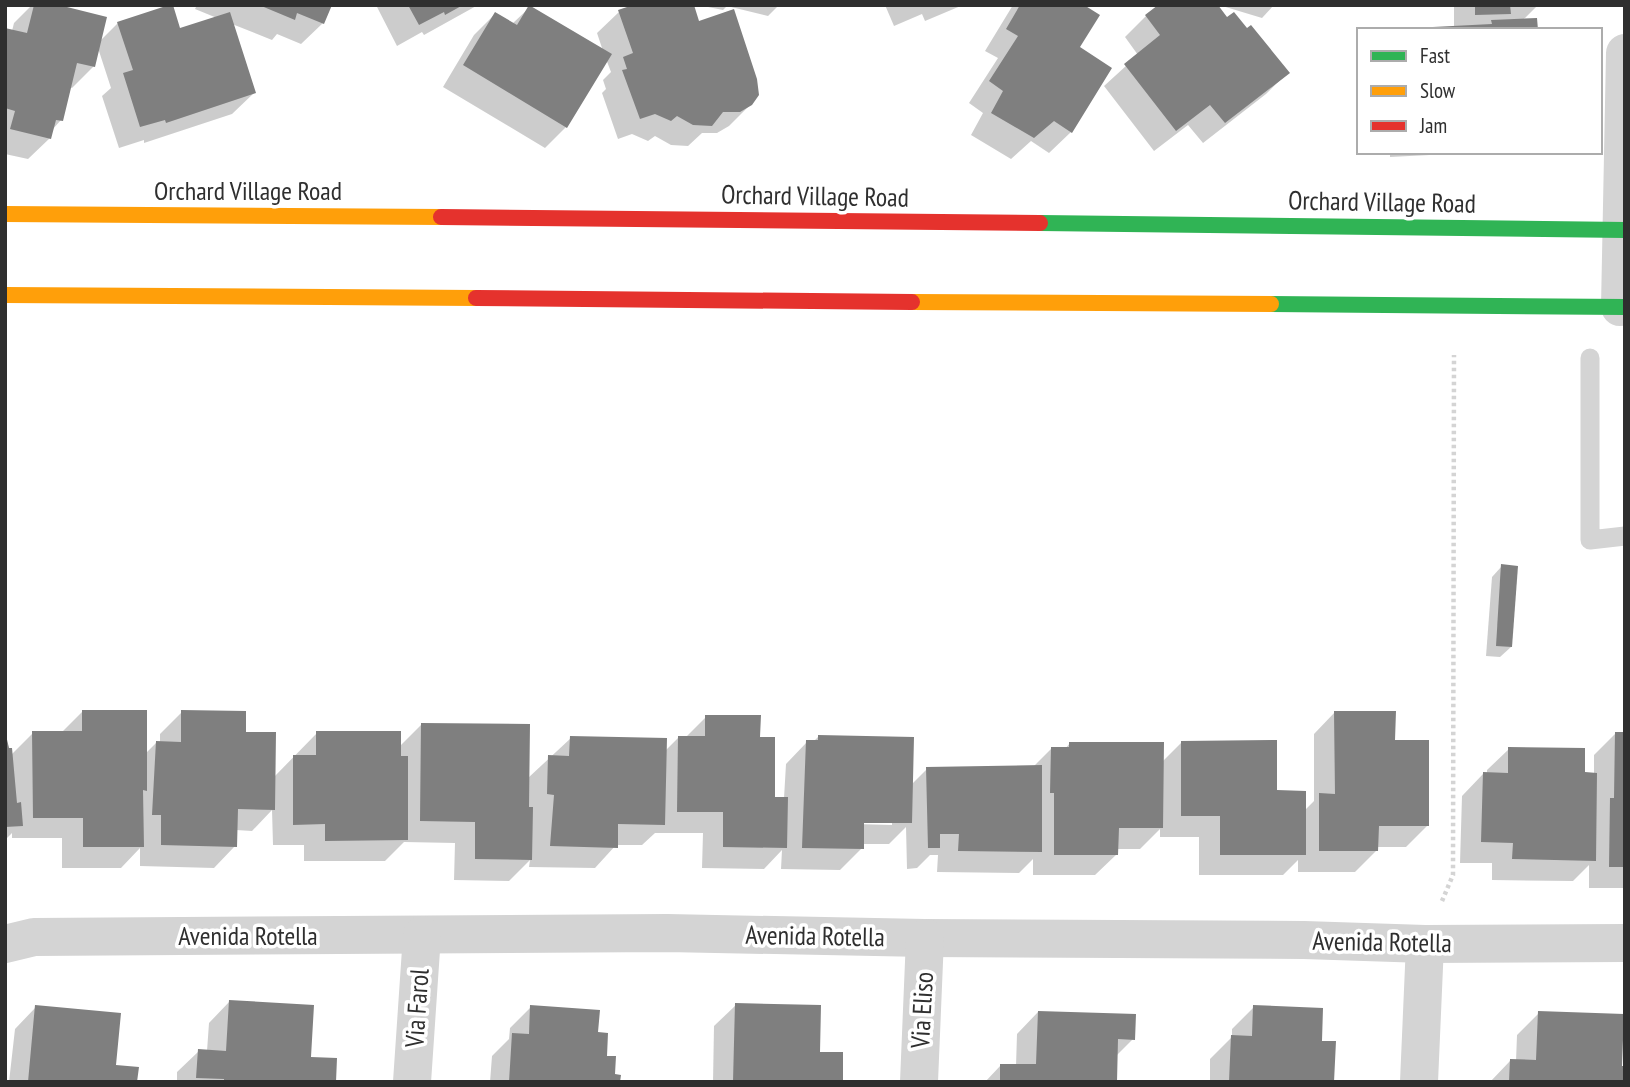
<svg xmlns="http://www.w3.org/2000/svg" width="1630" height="1087" font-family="'PT Sans Narrow',sans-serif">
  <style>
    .shadow { fill: #0003; fill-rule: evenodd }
    .building { fill: #7f7f7f }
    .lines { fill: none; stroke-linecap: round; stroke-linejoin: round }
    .path { stroke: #d4d4d4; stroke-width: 4.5; stroke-dasharray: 3.5 3.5; stroke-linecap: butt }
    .lane { stroke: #d4d4d4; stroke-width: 19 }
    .street { stroke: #d4d4d4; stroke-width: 38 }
    .fast { stroke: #30b455; stroke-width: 16 }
    .slow { stroke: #ff9f0a; stroke-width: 16 }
    .jam { stroke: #e5322d; stroke-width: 16 }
    .labels { text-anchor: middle; stroke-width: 7; stroke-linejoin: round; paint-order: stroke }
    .street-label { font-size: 26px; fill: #2f2f2f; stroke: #fff }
  </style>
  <rect width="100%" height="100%" fill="#fff"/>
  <g class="shadow">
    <polygon points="32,5 52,5 99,42 118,23 179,30 217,18 195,9 197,5 330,5 323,23 301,44 277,34 272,40 232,24 254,93 232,114 144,143 144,140 119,148 102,96 111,88 98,48 94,66 72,88 69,87 61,120 52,130 50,138 28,159 5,154 5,30 12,31 14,23"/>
    <polygon points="376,5 478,5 424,35 422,32 397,46"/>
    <polygon points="779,5 768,16 727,6 723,10 703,6"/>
    <polygon points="885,5 963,5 925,21 922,14 894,26"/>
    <polygon points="1013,5 1081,5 1071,132 1049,153 1031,141 1011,159 971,135 983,113 969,103 998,58 985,51"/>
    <polygon points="1219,5 1274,5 1262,18"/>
    <polygon points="1454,5 1538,5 1522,21 1536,30 1407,30 1454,28"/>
    <polygon points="530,7 603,51 597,33 619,12 698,23 751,104 729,126 717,133 702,133 688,146 671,145 655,136 648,141 632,134 618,139 602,93 606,89 603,80 611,72 606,59 566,127 545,148 443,87 474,35 495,14 512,24"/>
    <polygon points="1146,16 1227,20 1246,30 1287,73 1266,94 1203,143 1188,125 1154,151 1104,86 1138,55 1125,37"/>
    <polygon points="1390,152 1489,152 1390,157"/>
    <polygon points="1502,566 1511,647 1500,657 1486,656 1492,577"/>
    <path d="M83 711 145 754 156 743H160V734L182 712 245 733 274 777 317 733 399 747 422 724 528 778 571 738 665 751 679 737 685 738 706 717 759 739 773 798H784L786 764 807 742H813L818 737 911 785 927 769 1033 767 1052 748 1065 749 1070 743 1162 762 1182 742 1275 792 1304 811 1314 801V734L1335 712 1393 742 1428 825 1406 847H1377V850L1355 872H1298V860L1283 875H1199V837H1160V829L1140 849H1117V854L1095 875H1033V859L1019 873 937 872 938 855H930L917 868 907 869 906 827 889 844H862V848L840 870 781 869 782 850 764 869 702 868 703 833H655L642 845H616L595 868 529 867 530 860 509 881 454 880 455 843 404 842 385 861H304V845H273L272 810 252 831 236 830 235 846 214 868 140 866V848L121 868H62V838H12V833L5 840V735L11 755 33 733H61ZM855 821H892V825L855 824Z"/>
    <polygon points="1615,734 1625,734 1625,888 1589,888 1589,865 1573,881 1492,880 1492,863 1460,863 1462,796 1483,774 1487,774 1487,770 1509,749 1583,774 1594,775 1594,755"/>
    <polygon points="230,1001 310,1058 334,1082 177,1082 177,1072 199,1051 207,1051 209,1023"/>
    <polygon points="736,1005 818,1053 841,1082 713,1082 714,1026"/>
    <polygon points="36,1007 114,1066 136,1082 9,1082 15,1029"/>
    <polygon points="531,1007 596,1034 605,1058 619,1082 490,1082 492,1056 509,1039 510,1028"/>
    <polygon points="1254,1007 1320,1042 1333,1082 1210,1082 1210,1059 1232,1037 1232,1029"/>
    <polygon points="1038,1012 1133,1039 1116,1056 1115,1082 985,1082 1001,1065 1016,1066 1017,1034"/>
    <polygon points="1539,1013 1620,1067 1625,1082 1490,1082 1510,1061 1516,1061 1517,1035"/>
  </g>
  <g class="building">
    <polygon points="34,5 59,5 107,17 95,67 77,63 63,121 56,120 51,139 10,129 15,111 5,108 5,28 27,33"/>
    <polygon points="169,5 173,5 180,28 230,12 256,93 166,123 165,120 140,127 123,73 133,70 117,22"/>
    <polygon points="259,5 332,5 324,24 297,13 295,20"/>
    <polygon points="408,5 463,5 445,15 444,12 419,25"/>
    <polygon points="529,5 612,54 567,128 463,65 495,12 517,25"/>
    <polygon points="633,5 694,5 699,21 734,9 757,79 759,95 752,105 740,112 723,112 712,126 693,125 677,116 671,121 655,114 640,119 622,70 627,69 623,57 633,53 618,10"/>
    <polygon points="1020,5 1084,5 1100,15 1080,47 1112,68 1072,133 1054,121 1034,138 991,113 1003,91 989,81 1018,36 1006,29"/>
    <polygon points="1158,5 1218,5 1227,17 1234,12 1247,28 1251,25 1290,73 1225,123 1210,105 1176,131 1124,64 1160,35 1145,15"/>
    <polygon points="1475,5 1510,5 1511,14 1475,15"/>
    <polygon points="1537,18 1538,30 1413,30 1413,28 1492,24 1491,20"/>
    <polygon points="1501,564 1518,566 1512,647 1496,646"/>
    <polygon points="82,710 147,710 147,791 143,790 144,847 83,847 83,818 33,818 32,731 82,731"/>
    <polygon points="181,710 246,711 246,732 276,732 275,810 238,809 237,847 161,845 161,815 152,815 156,741 181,742"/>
    <polygon points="1334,711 1396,711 1395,740 1429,740 1429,826 1379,826 1378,851 1319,851 1319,793 1335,794"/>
    <polygon points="705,715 761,715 760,737 775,737 775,797 788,797 787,848 723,847 723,812 677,812 678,736 705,736"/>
    <polygon points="421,723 530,724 529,807 533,807 532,860 475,859 475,822 420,821"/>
    <polygon points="5,731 9,748 12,748 17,803 21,802 23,826 5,827"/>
    <polygon points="316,731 401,731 401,756 408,756 408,840 325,841 325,824 293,825 293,755 316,755"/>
    <polygon points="1615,732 1625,732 1625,867 1609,867 1610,798 1614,798"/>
    <polygon points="818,735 914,737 912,823 864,823 864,849 802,848 806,740 818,740"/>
    <polygon points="570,736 667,738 665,825 618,824 618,848 550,846 554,795 547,794 548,755 569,756"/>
    <polygon points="1277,740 1277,790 1306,791 1306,855 1220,855 1220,816 1181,816 1181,741"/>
    <polygon points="1069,742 1164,742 1163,828 1119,828 1118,855 1054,855 1054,793 1050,793 1051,747 1069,747"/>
    <polygon points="1508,747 1585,748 1585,772 1597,773 1596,861 1512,859 1513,843 1481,842 1483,772 1508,773"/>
    <polygon points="1042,765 1042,852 958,851 959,834 940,834 940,848 928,848 926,767"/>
    <polygon points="229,1000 314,1005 311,1057 337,1058 336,1082 224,1082 224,1079 196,1078 198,1049 226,1051"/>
    <polygon points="735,1003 821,1005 820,1052 843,1052 843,1082 733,1082"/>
    <polygon points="35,1005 121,1013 116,1065 139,1067 137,1082 28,1082"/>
    <polygon points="530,1005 600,1010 598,1032 608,1033 607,1056 616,1056 615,1074 621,1075 620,1082 509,1082 512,1033 529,1034"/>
    <polygon points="1253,1005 1323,1008 1322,1041 1336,1041 1334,1082 1229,1082 1231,1035 1252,1036"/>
    <polygon points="1038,1011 1136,1014 1135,1040 1118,1039 1117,1082 1000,1082 1000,1064 1036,1064"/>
    <polygon points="1538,1011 1624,1014 1622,1066 1625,1066 1625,1082 1509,1082 1510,1059 1536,1060"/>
  </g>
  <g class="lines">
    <polyline class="path" points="1442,901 1453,875 1454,355"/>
    <polyline class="lane" points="1590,358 1590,540 1625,536"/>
    <g class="street">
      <polyline points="1620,307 1625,53"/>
      <polyline points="5,944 34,937 667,933 925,938 1304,940 1425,944 1625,943"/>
      <polyline points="412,1082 422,935"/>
      <polyline points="919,1082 925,938"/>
      <polyline points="1419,1082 1425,944"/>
    </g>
    <g class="fast">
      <polyline points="1040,223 1625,230"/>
      <polyline points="1271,304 1625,307"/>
    </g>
    <g class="slow">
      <polyline points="5,214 441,217"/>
      <polyline points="5,295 476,298"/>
      <polyline points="912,302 1271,304"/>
    </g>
    <g class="jam">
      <polyline points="441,217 1040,223"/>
      <polyline points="476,298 912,302"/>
    </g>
  </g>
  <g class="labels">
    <g class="street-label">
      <text x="248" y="200">Orchard Village Road</text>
      <text transform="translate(815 196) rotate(1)" y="9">Orchard Village Road</text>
      <text transform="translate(1382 202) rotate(1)" y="9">Orchard Village Road</text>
      <text x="248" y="945">Avenida Rotella</text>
      <text transform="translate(815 936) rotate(1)" y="9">Avenida Rotella</text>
      <text transform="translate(1382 942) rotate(1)" y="9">Avenida Rotella</text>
      <text transform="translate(417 1008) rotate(-86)" y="9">Via Farol</text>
      <text transform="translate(922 1010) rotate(-87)" y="9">Via Eliso</text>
    </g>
  </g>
  <rect width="1630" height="1087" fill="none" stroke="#2f2f2f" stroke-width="14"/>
  <rect x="1357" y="28" width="245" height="126" fill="#ffffff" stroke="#acacac" stroke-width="2"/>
  <rect x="1371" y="51" width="35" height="10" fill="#30b455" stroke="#acacac" stroke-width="2"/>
  <text x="1420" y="63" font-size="21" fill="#2f2f2f">Fast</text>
  <rect x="1371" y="86" width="35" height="10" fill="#ff9f0a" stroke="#acacac" stroke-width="2"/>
  <text x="1420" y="98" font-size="21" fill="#2f2f2f">Slow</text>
  <rect x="1371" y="121" width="35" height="10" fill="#e5322d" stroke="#acacac" stroke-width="2"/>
  <text x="1420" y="133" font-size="21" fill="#2f2f2f">Jam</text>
</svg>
